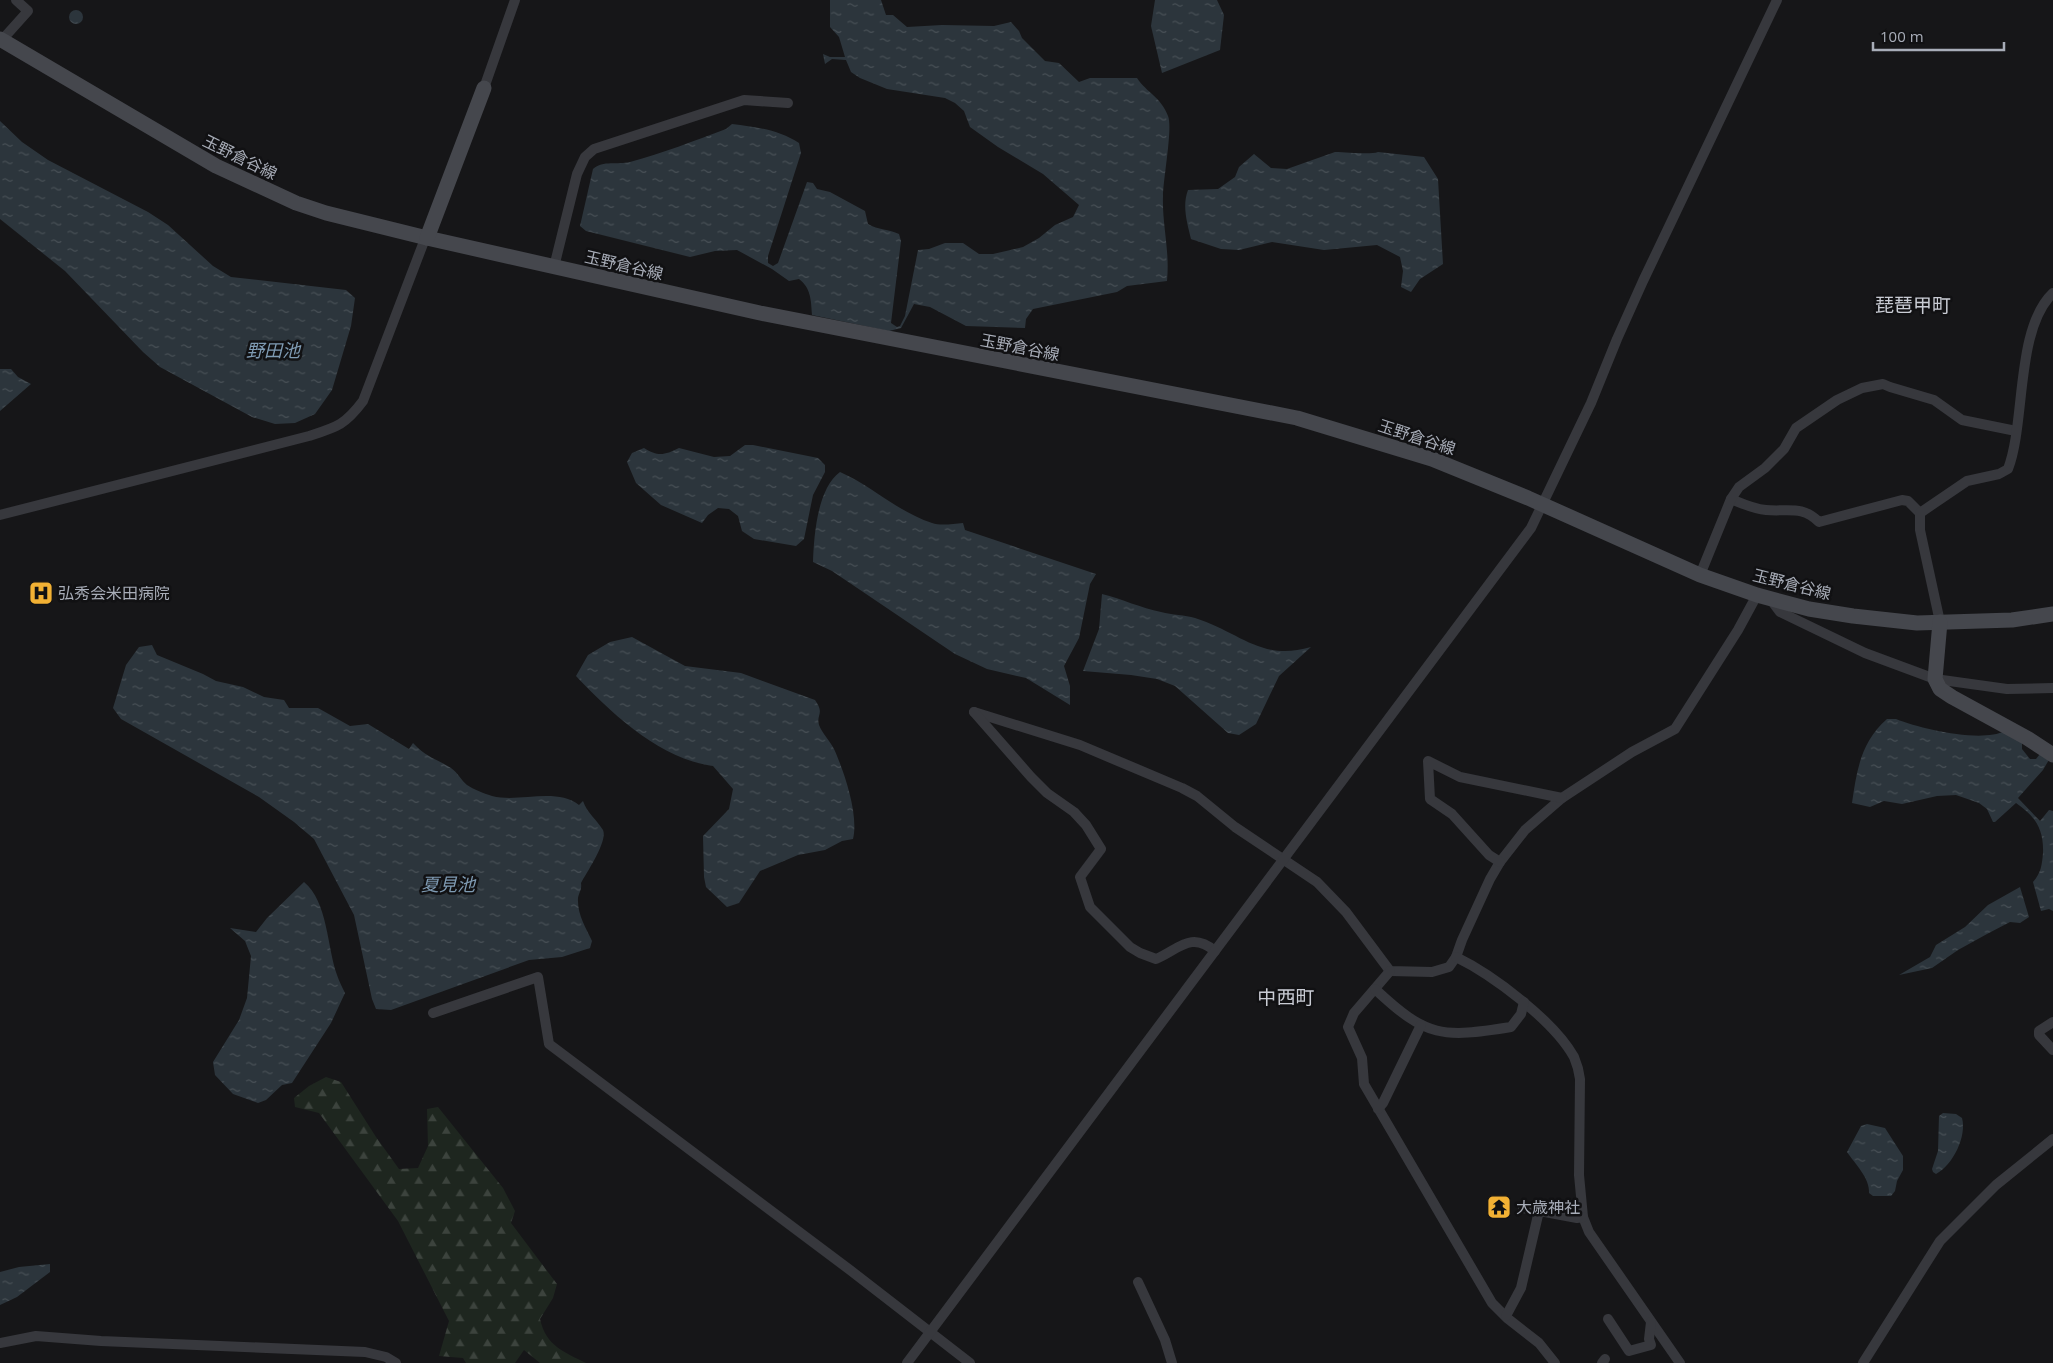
<svg xmlns="http://www.w3.org/2000/svg" width="2053" height="1363" font-family="'Open Sans','Noto Sans JP',sans-serif">
  <style>
    .forest { fill: url(#forest-firs) }
    .water { fill: url(#water-ripples) }
    .lines { fill: none; stroke-linecap: round; stroke-linejoin: round }
    .street { stroke: #37383d; stroke-width: 10 }
    .secondary { stroke: #45474d; stroke-width: 15 }
    .labels { text-anchor: middle; stroke-width: 5; stroke-linejoin: round; paint-order: stroke }
    .street-label { font-size: 16px; fill: #a8adb8; stroke: #111113 }
    .poi-label { font-size: 16px; fill: #a8adb8; stroke: #111113; text-anchor: start }
    .water-label { font-size: 18px; font-style: italic; fill: #7f9bb3; stroke: #111113 }
    .quarter-label { font-size: 19px; fill: #c9ccd4; stroke: #111113 }
  </style>
  <defs>
    <pattern id="forest-firs" width="22" height="20" patternUnits="userSpaceOnUse" patternTransform="scale(1.25)"><rect width="22" height="20" fill="#1e261f"/><path d="M5 1l3.5 6h-7zM16 11l3.5 6h-7z" fill="#3c433d"/></pattern>
    <pattern id="water-ripples" width="26" height="14" patternUnits="userSpaceOnUse" patternTransform="scale(1.25)"><rect width="26" height="14" fill="#2c353c"/><path d="M2 4q2-2 4 0t4 0M15 11q2-2 4 0t4 0" fill="none" stroke="#485056"/></pattern>
  </defs>
  <rect width="100%" height="100%" fill="#161618"/>
  <path class="forest" d="M326 1077 341 1082 376 1137 399 1169 418 1168 428 1146 427 1109 438 1107 503 1188 515 1211 511 1223 557 1284 553 1298 540 1319C546 1346 564 1352 586 1363H540L524 1350 515 1363H466L463 1358 439 1356 449 1321 398 1221 319 1113 295 1107 294 1098 309 1086Z"/>
  <g class="water">
    <path d="M830 0H881L886 15H893L907 27 942 25 994 26 1011 22 1019 31 1022 38 1045 61 1059 63 1079 82 1090 78H1137C1147 93 1161 97 1168 116 1173 127 1163 180 1163 196 1162 225 1170 250 1167 281L1127 286 1117 292 1033 309 1026 319 1025 328 966 326 930 307 914 304 901 328 889 331 812 315C811 300 811 288 799 279L789 281 772 269 737 250 715 251 690 257 586 231 580 226 593 169C603 160 618 165 630 162 663 153 694 141 726 129L732 124C756 127 779 130 799 143L801 153 768 256V263L773 266 778 263 807 182 813 183 817 189 830 192 865 211 868 224C878 230 889 229 899 234L901 241 891 323 897 327 900 326 905 316 918 250 929 249 945 243H963L979 254H993L1023 247 1039 238 1055 225 1073 217 1079 205 1043 174 998 147 970 127 964 111 955 103 945 98 887 89 860 78 851 72 846 60 832 59 825 64 823 54 830 57H845L839 37 830 27Z"/>
    <polygon points="1155,0 1217,0 1224,15 1220,50 1162,73 1151,26"/>
    <circle cx="76" cy="17" r="7"/>
    <polygon points="0,121 22,142 48,160 148,212 168,225 213,266 231,277 346,290 355,298 351,326 332,390 315,414 295,423 275,424 252,417 160,367 143,352 65,271 0,219"/>
    <path d="M1335 152C1347 152 1370 155 1378 152L1424 157 1438 179 1443 264 1420 279 1411 292 1401 287 1403 271 1400 257 1377 245 1324 250 1272 242 1239 250 1221 249 1191 239C1187 222 1182 206 1188 190L1218 189 1235 177 1239 167 1254 154 1271 168 1287 169Z"/>
    <polygon points="0,369 11,369 18,377 31,384 0,411"/>
    <path d="M745 445H753L818 458 825 465V472L813 495 804 539 796 546 754 539 742 531 738 516 729 509 718 508 708 515 702 523 661 505 636 483 627 462 632 453 644 448C658 457 665 455 679 448L714 457 730 456Z"/>
    <path d="M840 472C872 486 898 512 932 523 940 526 953 524 963 523L965 530 1096 574 1090 584 1079 638 1064 666 1070 686V705L1026 678 987 669 955 654 832 571 813 562C814 536 817 489 840 472Z"/>
    <path d="M1102 594C1122 599 1141 608 1161 612 1172 615 1185 615 1195 618 1240 632 1261 662 1311 647L1279 676 1256 724 1239 735 1228 733 1175 686 1157 679 1131 675 1083 671 1099 629Z"/>
    <path d="M632 637 685 666 741 673 815 700C825 714 816 714 819 725 822 733 830 741 834 749 844 771 859 815 853 839L842 841 825 850 798 855 760 871 739 903 727 907 706 887 704 877 703 836 729 809 733 789 713 766C660 759 612 714 576 676L588 655 610 642Z"/>
    <path d="M152 645 157 655 203 674 216 681 243 687 264 697 284 700 289 708H318L350 726 368 724 409 749 413 743C427 758 435 758 451 768 458 773 461 780 467 785 473 789 485 794 492 796 519 803 556 787 579 805L583 801C587 813 597 820 603 830 608 841 587 872 581 883 582 890 579 892 578 898 577 914 586 928 592 941L590 948 562 957 529 960 391 1010 376 1009 372 999 354 915 314 839 294 822 259 797 121 719 113 708 126 665 139 647Z"/>
    <path d="M1887 719H1896C1921 729 1981 743 2005 731L2022 740V749L2030 759H2036L2040 754 2050 758 2043 770 2018 798 2040 821 2049 810 2053 811V911L2049 909 2041 911 2033 882C2041 873 2042 865 2043 853 2044 829 2035 816 2016 803L1995 822H1993L1987 809 1979 803 1956 795 1937 796 1902 804 1884 801 1870 807 1852 803C1857 769 1861 742 1887 719Z"/>
    <path d="M304 882C328 902 327 947 337 975 339 981 342 987 345 993L331 1023 292 1083 282 1085 266 1100 258 1103 233 1094 215 1075 213 1062 239 1020 247 998 251 956 245 941 230 928 256 932 267 918Z"/>
    <polygon points="2020,887 2029,917 2020,923 2010,922 1987,934 1958,950 1932,968 1899,975 1930,957 1936,945 1965,927 1988,905"/>
    <path d="M1943 1113 1956 1114 1962 1118C1967 1136 1953 1165 1936 1174L1933 1172 1932 1169 1938 1151 1939 1116Z"/>
    <path d="M1867 1124 1885 1128 1903 1156V1170L1897 1181 1895 1191 1891 1196H1873L1869 1193C1870 1178 1855 1164 1847 1152L1861 1126Z"/>
    <polygon points="50,1264 50,1272 17,1297 0,1305 0,1272 19,1267"/>
  </g>
  <g class="lines">
    <g class="street">
      <polyline points="2,40 28,11 16,0"/>
      <polyline points="484,88 515,0"/>
      <polyline points="554,267 577,174 585,157 594,149 744,100 788,103"/>
      <path d="M1731 499C1743 504 1754 509 1766 510 1788 512 1802 505 1819 522L1902 500 1908 501 1920 513"/>
      <path d="M0 515 309 436C337 427 345 425 363 401L423 244 427 238"/>
      <polyline points="1700,575 1731,499 1739,487 1765,468 1784,449 1796,428 1837,400 1862,388 1883,384 1890,387 1934,400 1962,420 2016,431"/>
      <polyline points="1774,599 1774,604 1780,612 1865,653 1935,679 2007,689 2053,688"/>
      <path d="M1940 622 1920 530V513L1967 481 1999 474 2008 469C2026 422 2015 329 2053 293"/>
      <polyline points="974,712 1080,745 1182,788 1197,796 1235,827 1317,882 1346,912 1390,971 1432,972 1449,967 1456,957 1462,940 1490,879 1500,862 1525,830 1562,798 1632,752 1675,729 1738,630 1757,595"/>
      <path d="M974 712 1031 777 1047 793 1074 812 1086 825 1101 849 1080 877 1090 907 1130 947 1140 953 1156 959C1179 949 1191 931 1215 951"/>
      <polyline points="1500,862 1489,855 1452,814 1430,799 1428,761 1460,777 1562,798"/>
      <path d="M1456 957C1493 975 1554 1021 1574 1057 1577 1064 1579 1071 1580 1079L1579 1175 1583 1217 1589 1232 1680 1363"/>
      <polyline points="1390,971 1354,1013 1348,1027 1362,1058 1364,1084 1492,1303 1507,1318 1539,1343 1555,1363"/>
      <path d="M1375 989C1427 1038 1442 1038 1511 1027L1521 1014 1524 1002"/>
      <polyline points="433,1013 538,977 549,1044 850,1270 970,1363"/>
      <polyline points="2053,1022 2039,1031 2039,1035 2053,1050"/>
      <polyline points="1378,1109 1383,1103 1421,1025"/>
      <polyline points="1523,1208 1577,1218 1583,1217"/>
      <polyline points="1138,1282 1165,1340 1172,1363"/>
      <polyline points="1506,1316 1521,1288 1539,1211"/>
      <polyline points="1608,1319 1629,1351 1651,1345 1649,1339 1651,1322"/>
      <polyline points="0,1343 36,1336 101,1341 365,1352 386,1357 396,1363"/>
      <polyline points="907,1363 1531,528 1591,403 1617,339 1643,281 1777,0"/>
      <polyline points="1602,1363 1605,1359"/>
      <polyline points="1863,1363 1940,1241 1996,1185 2053,1139"/>
    </g>
    <g class="secondary">
      <polyline points="0,39 216,166 296,203 326,213 427,238 760,313 1297,418 1432,459 1528,498 1700,575 1757,595 1809,609 1853,616 1917,623 2012,620 2053,614"/>
      <polyline points="427,238 484,88"/>
      <polyline points="1940,622 1935,679 1940,689 1952,697 2027,738 2053,755"/>
    </g>
  </g>
  <defs>
    <g id="hospital-square" transform="scale(1.25)"><rect x="-9" y="-9" width="18" height="18" rx="4" fill="#f2b134" stroke="#111113"/><path d="M-5-5h3v3.5h4V-5h3V5h-3V1.5h-4V5h-3Z" fill="#111"/></g>
    <g id="temple-square" transform="scale(1.25)"><rect x="-9" y="-9" width="18" height="18" rx="4" fill="#f2b134" stroke="#111113"/><path d="M0-6L5-2H3V0L6.5 2.5H4V6H1.5V3h-3V6H-4V2.5H-6.5L-3 0V-2H-5Z" fill="#111"/></g>
  </defs>
  <g fill-rule="evenodd">
    <use href="#hospital-square" x="41" y="593"/>
    <use href="#temple-square" x="1499" y="1207"/>
  </g>
  <g class="labels">
    <g class="street-label">
      <text transform="translate(240 157) rotate(26)" y="6">玉野倉谷線</text>
      <text transform="translate(624 265) rotate(13)" y="6">玉野倉谷線</text>
      <text transform="translate(1020 347) rotate(11)" y="6">玉野倉谷線</text>
      <text transform="translate(1417 437) rotate(18)" y="6">玉野倉谷線</text>
      <text transform="translate(1792 584) rotate(14)" y="6">玉野倉谷線</text>
    </g>
    <g class="poi-label">
      <text x="58" y="599">弘秀会米田病院</text>
      <text x="1516" y="1213">大歳神社</text>
    </g>
    <g class="water-label">
      <text x="273" y="357">野田池</text>
      <text x="448" y="891">夏見池</text>
    </g>
    <g class="quarter-label">
      <text x="1913" y="312">琵琶甲町</text>
      <text x="1286" y="1004">中西町</text>
    </g>
  </g>
  <path d="M1873 42v8h131v-8" fill="none" stroke="#a8adb8" stroke-width="2.5"/>
  <text x="1880" y="42" font-size="15" fill="#a8adb8" stroke="#111113" stroke-width="4" paint-order="stroke">100 m</text>
</svg>
